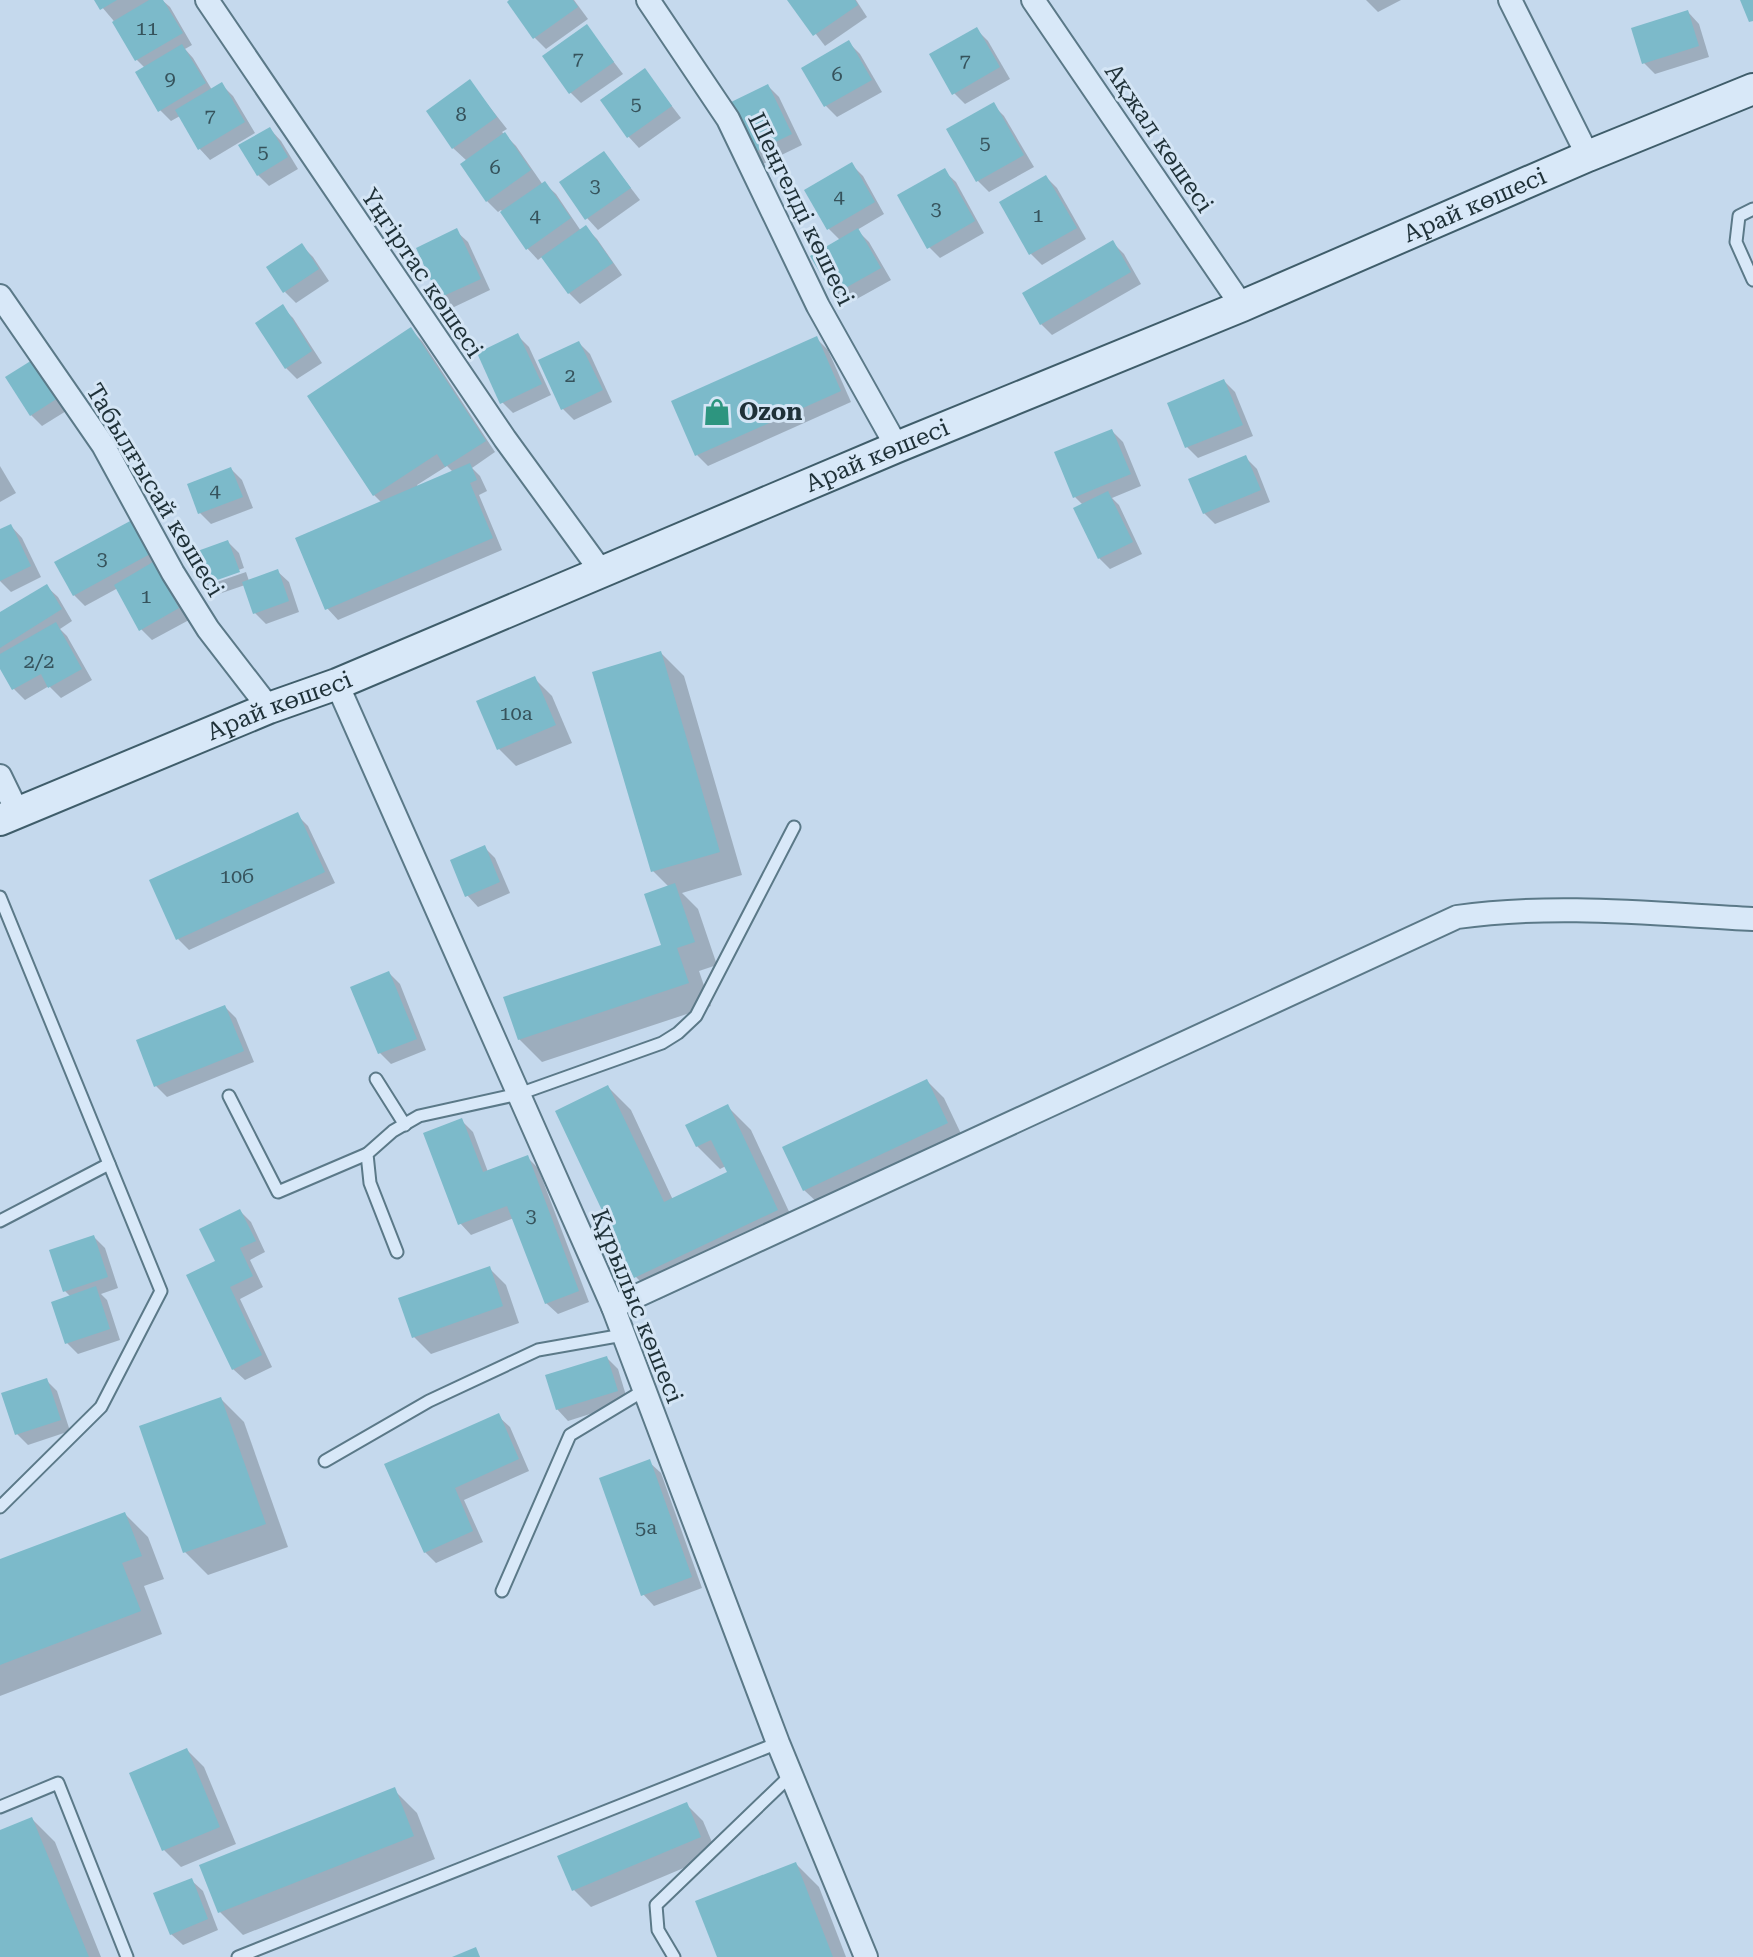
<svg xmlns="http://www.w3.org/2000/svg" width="1753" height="1957" font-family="'Roboto Serif',serif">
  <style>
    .shadow { fill: #0003; fill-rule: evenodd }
    .building { fill: #7cbaca }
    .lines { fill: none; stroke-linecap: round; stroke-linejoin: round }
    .lane-casing { stroke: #5b7988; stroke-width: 15 }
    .street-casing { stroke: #5b7988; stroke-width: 26 }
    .secondary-casing { stroke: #3f5d6a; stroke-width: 34 }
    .lane { stroke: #d8e8f8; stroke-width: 11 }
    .street { stroke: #d8e8f8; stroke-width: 22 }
    .secondary { stroke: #d8e8f8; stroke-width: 30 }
    .labels { text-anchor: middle; stroke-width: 6; stroke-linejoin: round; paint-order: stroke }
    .number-label { font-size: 20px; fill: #36535c }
    .street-label { font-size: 24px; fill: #1f3138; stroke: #d4e5f5 }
    .poi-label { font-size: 24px; font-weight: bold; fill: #1f3138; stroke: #d4e5f5; text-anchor: start }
  </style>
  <rect width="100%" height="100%" fill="#c5d9ed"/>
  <g class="shadow">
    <polygon points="96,0 162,0 170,7 192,45 185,49 193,58 212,90 222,85 233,96 255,133 210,160 199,148 180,116 171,121 160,110 145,68 137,60 113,20"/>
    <polygon points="512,0 574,0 588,19 546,49 535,38"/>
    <polygon points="790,0 856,0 867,17 825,46"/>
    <polygon points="1366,0 1401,0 1378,12"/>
    <polygon points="1688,12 1699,24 1709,57 1655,74 1644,63"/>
    <polygon points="587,27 623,74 581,103 570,92"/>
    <polygon points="977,30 988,41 1010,79 965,104 954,93"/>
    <polygon points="849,43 860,54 882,92 837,117 826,106 804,68"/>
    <polygon points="645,71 681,118 639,148 628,136"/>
    <polygon points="470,82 507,129 502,132 516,146 543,185 544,183 556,194 581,231 586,228 597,239 622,275 580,304 569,293 543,256 538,260 527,248 501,210 498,212 487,201 467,161 453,148"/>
    <polygon points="768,86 779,97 802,145 763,164 752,152"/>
    <polygon points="993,105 1004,116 1034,167 989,192 978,181 949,130"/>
    <polygon points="270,129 281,141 298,169 269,186 258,175"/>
    <polygon points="604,153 640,200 598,230 587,218"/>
    <polygon points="852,165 863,176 884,214 857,230 869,242 891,280 846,305 835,294 813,256 841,241 828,228"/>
    <polygon points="944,171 956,182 984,233 940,258 929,247"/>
    <polygon points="1046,177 1057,188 1086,239 1042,265 1031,254"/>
    <polygon points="456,231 468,242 490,290 452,308 441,297"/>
    <polygon points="1113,243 1124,254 1141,284 1052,335 1041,324"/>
    <polygon points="302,246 313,257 329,281 296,303 285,292"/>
    <polygon points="282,307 293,318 322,363 297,379 286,368"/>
    <path d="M411 330 422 341 495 452 472 468 480 476 487 491 479 495 502 550 338 620 327 608 382 503 374 495ZM447 466 453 472 418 487 417 485Z"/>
    <polygon points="518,336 529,347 551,395 513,413 502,402"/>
    <polygon points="817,339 828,350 851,402 708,466 697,455"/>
    <polygon points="579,343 590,354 612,402 574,420 563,409 540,361"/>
    <polygon points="37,360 71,408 42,426 31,415"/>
    <polygon points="1224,381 1235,392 1253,436 1198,458 1187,447 1169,404"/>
    <polygon points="1112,431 1123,442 1141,486 1112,498 1119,505 1142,554 1110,569 1099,558 1084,506 1075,497"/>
    <polygon points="1246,458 1257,469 1270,502 1215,524 1204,513"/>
    <polygon points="0,466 16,493 0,502"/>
    <polygon points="231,469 242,480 253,508 211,524 200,513"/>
    <polygon points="132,523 160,566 156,568 164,576 189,620 152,640 141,629 118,588 85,606 74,595"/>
    <polygon points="11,526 22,538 41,577 11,592 0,581 0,532"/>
    <polygon points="228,542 239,553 244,568 208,581 208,585 246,572 249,581 277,571 289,582 299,612 266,624 255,613 245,585 216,595 205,584"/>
    <polygon points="46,586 58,597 72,621 60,629 67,636 92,680 61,698 49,686 25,700 14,689 0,665 0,615"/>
    <polygon points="661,653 684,676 742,875 682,893 698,909 717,965 699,971 711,1006 542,1062 519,1039 663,946 669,887 653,871"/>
    <polygon points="534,678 552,696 572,743 516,766 499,749 479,702"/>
    <polygon points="297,815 308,826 335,883 189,950 178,939"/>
    <polygon points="484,847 495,858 510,893 478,907 467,895"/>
    <polygon points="389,973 400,984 426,1050 391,1064 380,1053"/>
    <polygon points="225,1007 236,1018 254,1062 167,1097 156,1086"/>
    <polygon points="927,1081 944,1098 964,1140 822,1207 804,1190"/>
    <polygon points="608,1087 631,1110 673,1200 729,1173 726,1166 720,1169 697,1146 728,1107 751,1130 799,1233 659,1300 636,1277"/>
    <polygon points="462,1121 473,1132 488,1172 527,1157 538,1168 589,1302 558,1314 546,1303 514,1218 471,1235 460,1223"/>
    <polygon points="240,1211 251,1222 265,1252 250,1260 263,1287 240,1299 272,1367 245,1380 233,1369 217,1262"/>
    <polygon points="94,1237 105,1248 118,1288 101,1294 107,1300 120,1340 78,1354 67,1343 71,1297 65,1291"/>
    <polygon points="489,1268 506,1285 519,1323 431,1354 414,1337"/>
    <polygon points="607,1358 618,1369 628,1402 568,1421 557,1409"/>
    <polygon points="46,1380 57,1391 70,1431 28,1445 17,1434"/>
    <polygon points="221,1399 244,1422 288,1547 208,1575 185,1552"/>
    <polygon points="498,1416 510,1427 529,1471 464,1500 483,1542 436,1563 425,1552 387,1465"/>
    <polygon points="649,1462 661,1473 702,1588 654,1606 643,1594"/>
    <polygon points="125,1514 148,1537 164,1579 144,1586 162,1634 0,1696 0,1562"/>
    <polygon points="187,1750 204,1767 236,1844 181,1867 164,1850"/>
    <polygon points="394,1790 417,1813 435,1859 243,1935 220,1912 202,1866"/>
    <polygon points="686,1804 703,1821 717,1854 591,1907 574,1890"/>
    <polygon points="32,1819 55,1842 101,1957 0,1957 0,1832"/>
    <polygon points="796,1864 819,1887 846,1957 719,1957"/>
    <polygon points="191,1880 203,1891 218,1930 183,1945 171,1934"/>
  </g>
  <g class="building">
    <polygon points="94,0 117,0 100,10"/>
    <polygon points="149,0 163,0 183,33 135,61 112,22"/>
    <polygon points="509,0 573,0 578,7 533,39 507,2"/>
    <polygon points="787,0 855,0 858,5 813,36"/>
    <polygon points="1740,0 1753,0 1753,21 1749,22"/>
    <polygon points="1688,10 1699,46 1642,64 1631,28"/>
    <polygon points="587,24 614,62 569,94 542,56"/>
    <polygon points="977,27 1000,67 952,95 929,54"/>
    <polygon points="849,40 872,80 824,107 801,68"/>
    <polygon points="182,44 206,83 158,112 135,72"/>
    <polygon points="645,68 672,106 627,138 600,100"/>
    <polygon points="470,79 497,117 452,149 426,111"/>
    <polygon points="222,82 245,122 198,150 175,110"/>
    <polygon points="768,84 792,134 751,154 727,104"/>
    <polygon points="994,102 1024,155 976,182 946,129"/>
    <polygon points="270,127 288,157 257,176 238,145"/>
    <polygon points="505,132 531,170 486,202 460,164"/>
    <polygon points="604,151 631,188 585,220 559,182"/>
    <polygon points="852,162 875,202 827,230 804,190"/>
    <polygon points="945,168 975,221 927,249 897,195"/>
    <polygon points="1046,175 1077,228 1029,255 999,202"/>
    <polygon points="545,181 571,218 526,250 500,212"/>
    <polygon points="586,225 613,263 568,294 541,257"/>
    <polygon points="457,228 481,279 439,298 416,248"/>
    <polygon points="858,228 881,268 833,295 810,256"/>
    <polygon points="1113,240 1131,272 1040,325 1022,293"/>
    <polygon points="302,243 319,269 283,293 266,267"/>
    <polygon points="283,304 312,351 285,369 255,323"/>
    <polygon points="411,327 486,441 445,467 437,454 373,496 307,396"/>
    <polygon points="518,333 542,384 500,404 477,353"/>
    <polygon points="817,336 841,391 695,456 671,401"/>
    <polygon points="579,341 603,390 561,410 538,360"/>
    <polygon points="37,357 61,396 30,416 5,377"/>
    <polygon points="1224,379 1243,425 1185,448 1167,403"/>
    <polygon points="1112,429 1131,474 1073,498 1054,452"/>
    <polygon points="1246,455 1261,490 1203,514 1188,479"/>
    <polygon points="470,463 477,480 470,483 493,538 325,610 295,538"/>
    <polygon points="231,467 243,497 198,514 187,484"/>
    <polygon points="1108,491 1133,542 1098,559 1073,508"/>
    <polygon points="132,520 150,554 73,596 54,562"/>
    <polygon points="11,524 31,566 0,581 0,529"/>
    <polygon points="228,540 240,572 203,585 192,553"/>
    <polygon points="153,562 179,608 139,631 114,585"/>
    <polygon points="278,569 289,601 253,614 242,582"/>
    <polygon points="47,584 62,609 0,648 0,612"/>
    <polygon points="56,622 82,669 48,688 41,674 12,690 0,669 0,654"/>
    <polygon points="661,651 720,852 651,872 592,672"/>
    <polygon points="535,676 556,725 497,750 476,701"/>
    <polygon points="298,812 325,872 176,940 149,880"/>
    <polygon points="485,845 500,882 465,897 450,860"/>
    <polygon points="675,883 695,942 677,948 689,983 518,1040 503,997 661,945 644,894"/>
    <polygon points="389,971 417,1039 378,1054 350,987"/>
    <polygon points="225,1005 244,1051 154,1087 136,1040"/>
    <polygon points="927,1079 948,1123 803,1191 782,1147"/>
    <polygon points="608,1085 664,1202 727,1172 711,1140 696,1147 685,1125 728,1104 778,1210 634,1278 555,1111"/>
    <polygon points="462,1118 483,1172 528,1155 579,1291 545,1304 507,1206 458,1225 423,1133"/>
    <polygon points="240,1209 256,1241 240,1248 253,1276 230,1287 262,1355 232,1370 186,1275 215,1261 199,1229"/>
    <polygon points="94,1235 108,1277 63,1292 49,1250"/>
    <polygon points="490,1266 503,1306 412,1338 398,1298"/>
    <polygon points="96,1286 110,1329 65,1344 51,1302"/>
    <polygon points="607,1356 618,1391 556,1410 545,1375"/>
    <polygon points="47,1378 61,1420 15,1435 1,1393"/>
    <polygon points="221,1397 266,1524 183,1553 139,1426"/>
    <polygon points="499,1413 519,1459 455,1488 473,1531 424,1553 384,1464"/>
    <polygon points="650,1459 692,1577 641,1596 599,1478"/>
    <polygon points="125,1512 142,1556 122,1563 141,1611 0,1665 0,1559"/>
    <polygon points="187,1748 220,1827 162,1851 129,1773"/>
    <polygon points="395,1787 414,1836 218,1913 199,1865"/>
    <polygon points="687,1802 701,1837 572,1891 557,1856"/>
    <polygon points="32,1817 89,1957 0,1957 0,1830"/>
    <polygon points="796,1862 833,1957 717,1957 695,1901"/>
    <polygon points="192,1878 208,1919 170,1935 153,1893"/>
    <polygon points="476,1947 480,1957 452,1957"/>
  </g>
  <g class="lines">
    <g class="lane-casing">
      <g id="lane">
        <polyline points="1753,209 1739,216 1736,242 1753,280"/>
        <polyline points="0,897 161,1291 101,1407 0,1507"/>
        <polyline points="376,1079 405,1125"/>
        <polyline points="229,1096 278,1192 367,1154"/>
        <polyline points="0,1221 109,1164"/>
        <polyline points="397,1252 370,1183 367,1154 393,1131 419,1116 519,1094 662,1043 678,1033 696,1016 794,827"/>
        <polyline points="325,1461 429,1401 538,1350 623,1335"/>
        <polyline points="502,1591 570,1435 643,1391"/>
        <polyline points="0,1807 58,1783 127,1957"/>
        <polyline points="238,1957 778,1743"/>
        <polyline points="674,1957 658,1930 656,1905 791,1775"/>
      </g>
    </g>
    <g class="street-casing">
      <g id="street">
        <polyline points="207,0 505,439 601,571"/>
        <polyline points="648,0 728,119 818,306 897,447"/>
        <polyline points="1033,0 1242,306"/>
        <polyline points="1510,0 1588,156"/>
        <polyline points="0,296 103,445 173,573 208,629 269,708"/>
        <polyline points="337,684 613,1307 778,1743 866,1957"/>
        <polyline points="0,776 18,813"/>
        <path d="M613 1307 1457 917C1555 903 1655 914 1753 919"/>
      </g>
    </g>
    <g class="secondary-casing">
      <g id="secondary">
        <path id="s1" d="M0 820 269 708 337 684 897 447 1242 306 1588 156 1753 89"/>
      </g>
    </g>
    <use href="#lane" class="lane"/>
    <use href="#street" class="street"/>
    <use href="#secondary" class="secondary"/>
  </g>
  <defs>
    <g id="shop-bare" transform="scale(2.16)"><path d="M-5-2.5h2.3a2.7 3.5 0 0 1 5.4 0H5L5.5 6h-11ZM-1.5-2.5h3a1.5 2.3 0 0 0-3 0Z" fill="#2d957f" stroke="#d4e5f5" stroke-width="2.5" paint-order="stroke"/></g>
  </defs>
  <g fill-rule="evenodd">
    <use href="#shop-bare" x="717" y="412"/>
  </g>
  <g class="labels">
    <g class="number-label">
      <text x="147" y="35">11</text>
      <text x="578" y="66">7</text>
      <text x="965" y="68">7</text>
      <text x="837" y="81">6</text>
      <text x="170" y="85">9</text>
      <text x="636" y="110">5</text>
      <text x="461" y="121">8</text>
      <text x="210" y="123">7</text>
      <text x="985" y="149">5</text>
      <text x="263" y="158">5</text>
      <text x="495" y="174">6</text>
      <text x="595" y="192">3</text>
      <text x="839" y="203">4</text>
      <text x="936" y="215">3</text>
      <text x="535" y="222">4</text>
      <text x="1038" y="222">1</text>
      <text x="570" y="382">2</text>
      <text x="215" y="497">4</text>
      <text x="102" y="565">3</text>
      <text x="146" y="603">1</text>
      <text x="39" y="668">2/2</text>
      <text x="516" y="720">10а</text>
      <text x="237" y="883">10б</text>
      <text x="531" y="1222">3</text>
      <text x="646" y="1534">5а</text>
    </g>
    <g class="street-label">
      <text transform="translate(1159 138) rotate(56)" y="8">Ақжал көшесі</text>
      <text dy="8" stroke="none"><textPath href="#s1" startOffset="1598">Арай көшесі</textPath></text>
      <text transform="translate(801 209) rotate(64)" y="8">Шеңгелді көшесі</text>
      <text transform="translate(422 273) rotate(56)" y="8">Үңгіртас көшесі</text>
      <text dy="8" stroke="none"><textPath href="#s1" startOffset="950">Арай көшесі</textPath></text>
      <text transform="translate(155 490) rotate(59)" y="8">Табылғысай көшесі</text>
      <text dy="8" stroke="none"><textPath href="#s1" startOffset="302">Арай көшесі</textPath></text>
      <text transform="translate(637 1306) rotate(68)" y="8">Құрылыс көшесі</text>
    </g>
    <g class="poi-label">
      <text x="739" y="420">Ozon</text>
    </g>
  </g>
</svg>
